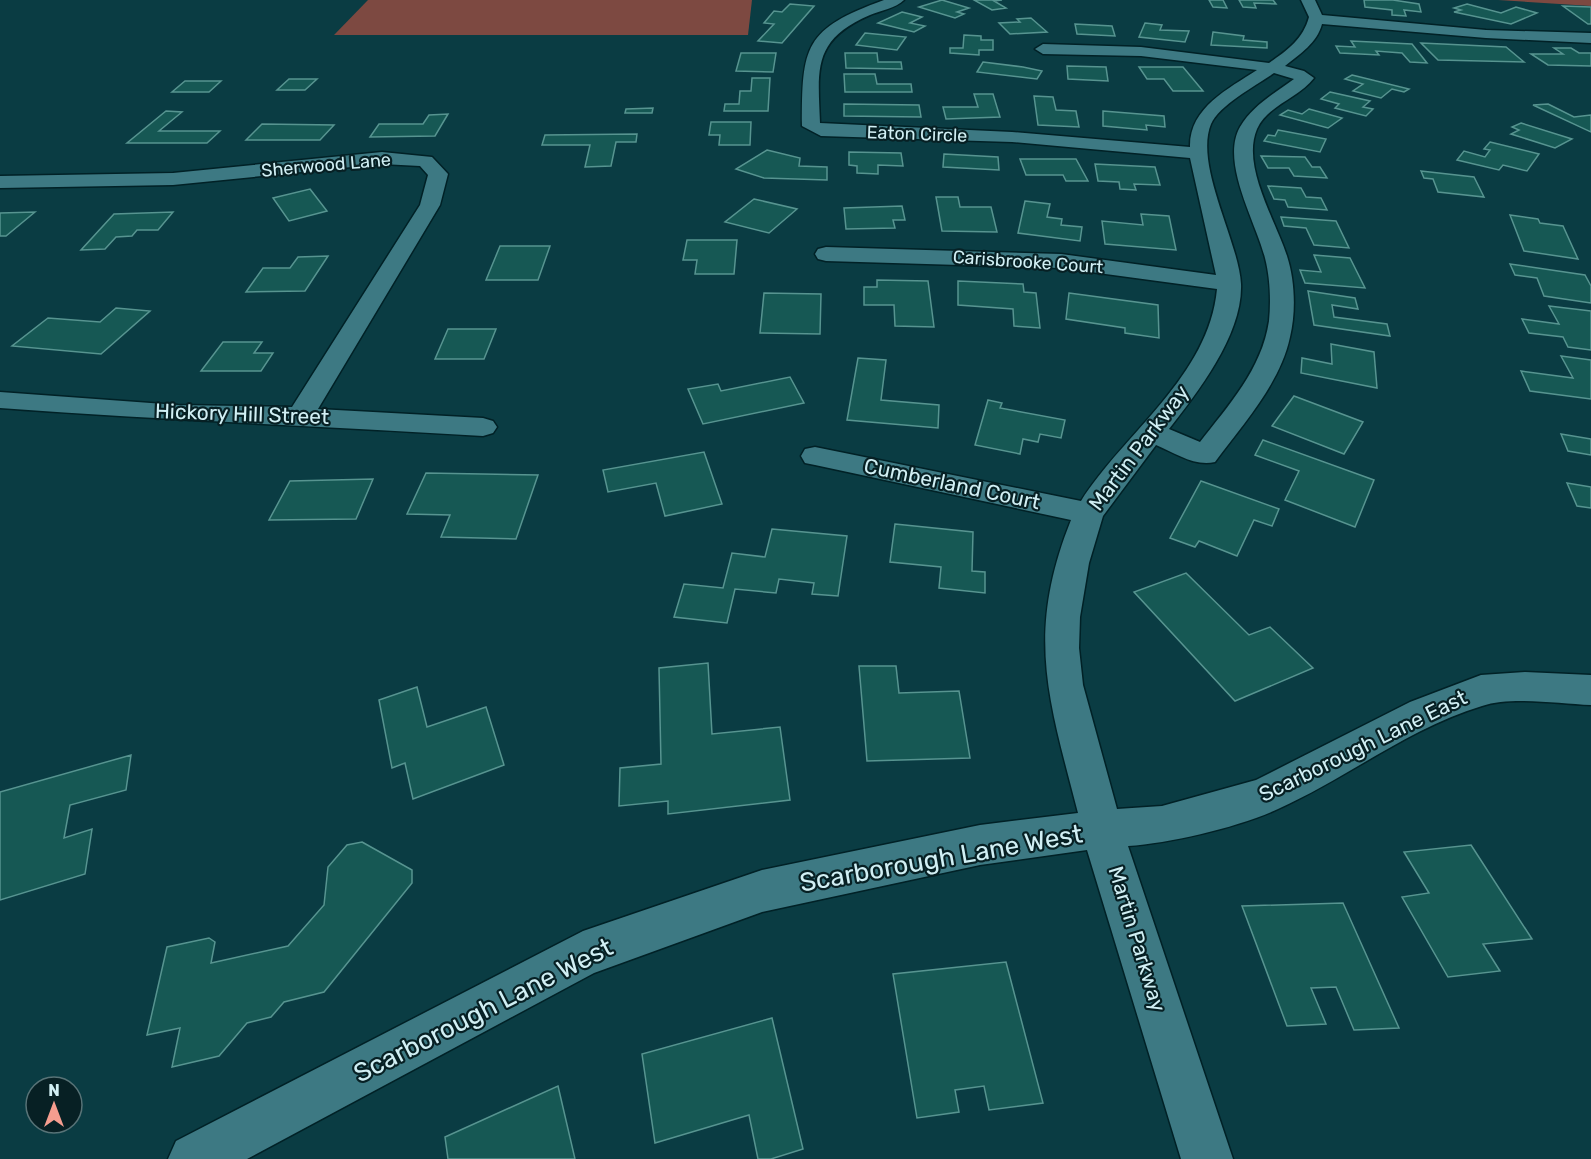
<svg xmlns="http://www.w3.org/2000/svg" width="1591" height="1159" font-family="Rubik,sans-serif">
  <style>
    .green { fill: #7d4941 }
    .building { fill: #165854; stroke: #579490; stroke-width: 1.5 }
    .lines { fill: none; stroke-linecap: round; stroke-linejoin: round }
    .minor-casing { stroke: #012126; stroke-width: 3 }
    .minor { fill: #3d7983; fill-rule: evenodd }
    .labels { text-anchor: middle; stroke-width: 4.5; stroke-linejoin: round; paint-order: stroke }
    .far-street-label { font-size: 18px; fill: #d1eff4; stroke: #072024 }
    .street-label { font-size: 21px; fill: #d1eff4; stroke: #072024 }
    .near-street-label { font-size: 26px; fill: #d1eff4; stroke: #072024 }
  </style>
  <rect width="100%" height="100%" fill="#0a3c43"/>
  <g class="green">
    <polygon points="368,0 752,0 748,35 334,35"/>
    <polygon points="1498,0 1591,0 1591,6"/>
  </g>
  <g class="building">
    <polygon points="942,0 969,8 957,12 964,14 955,18 919,7"/>
    <polygon points="974,0 1002,0 994,1 1006,8 992,10"/>
    <polygon points="1209,0 1223,0 1227,8 1213,7"/>
    <polygon points="1239,0 1273,0 1276,4 1254,3 1256,8 1243,7"/>
    <polygon points="1364,0 1393,0 1419,4 1421,12 1404,10 1406,16 1392,15 1392,10 1365,7"/>
    <polygon points="790,4 814,6 782,43 758,41 774,24 764,23 774,11 782,12"/>
    <polygon points="1467,4 1501,13 1516,7 1537,13 1511,24 1454,12 1461,10 1454,8"/>
    <polygon points="1563,6 1591,7 1591,24 1588,24"/>
    <polygon points="902,12 922,17 910,23 925,26 914,32 878,23"/>
    <polygon points="1031,18 1047,32 1010,34 999,23 1020,22 1017,19"/>
    <polygon points="1145,23 1162,25 1160,30 1189,31 1185,42 1139,37"/>
    <polygon points="1075,24 1112,26 1115,36 1077,34"/>
    <polygon points="1213,32 1244,36 1243,40 1267,42 1267,48 1211,45"/>
    <polygon points="865,33 906,37 897,50 856,45"/>
    <polygon points="964,35 981,36 981,40 993,40 993,50 979,50 979,55 950,53 950,48 963,48"/>
    <polygon points="1351,41 1412,44 1427,63 1410,62 1402,53 1376,51 1379,55 1340,53 1336,46 1355,47"/>
    <polygon points="1421,43 1506,47 1524,62 1438,60"/>
    <polygon points="1554,48 1571,48 1579,53 1591,53 1591,66 1548,65 1531,54 1563,54"/>
    <polygon points="741,53 776,53 773,72 736,71"/>
    <polygon points="845,53 877,53 878,62 901,62 902,69 846,68"/>
    <polygon points="983,62 1023,67 1042,71 1037,79 977,72"/>
    <polygon points="1067,66 1106,67 1108,81 1068,79"/>
    <polygon points="1139,67 1183,67 1203,91 1173,91 1164,79 1147,79"/>
    <polygon points="844,74 875,74 877,84 911,84 912,92 845,92"/>
    <polygon points="1352,75 1409,89 1404,92 1392,89 1381,98 1353,91 1363,84 1345,79"/>
    <polygon points="752,78 770,78 768,111 724,111 725,104 739,104 740,91 751,91"/>
    <polygon points="289,79 317,79 305,90 277,90"/>
    <polygon points="185,81 221,81 209,92 172,92"/>
    <polygon points="1330,92 1370,101 1363,107 1373,109 1366,116 1335,108 1339,104 1321,99"/>
    <polygon points="974,94 993,94 1000,117 946,119 943,107 978,107"/>
    <polygon points="1034,96 1053,97 1056,110 1076,111 1079,127 1038,125"/>
    <polygon points="844,104 919,105 921,117 844,116"/>
    <polygon points="1548,104 1574,117 1591,115 1591,132 1533,105"/>
    <polygon points="653,108 652,113 625,113 626,109"/>
    <polygon points="1309,109 1342,118 1328,128 1280,115 1288,110 1302,114"/>
    <polygon points="166,111 182,112 159,131 220,131 207,143 127,143"/>
    <polygon points="1103,111 1164,116 1165,127 1146,125 1147,130 1103,126"/>
    <polygon points="448,114 435,136 370,137 379,124 423,124 429,115"/>
    <polygon points="711,122 751,122 750,145 719,145 720,135 709,135"/>
    <polygon points="1521,123 1572,139 1555,148 1511,134 1519,130 1512,127"/>
    <polygon points="262,124 334,125 320,140 246,140"/>
    <polygon points="1278,130 1326,139 1320,152 1264,141 1268,135 1275,136"/>
    <polygon points="637,134 636,142 616,142 611,166 585,167 590,145 542,145 545,135"/>
    <polygon points="1490,142 1539,154 1527,171 1503,165 1499,170 1457,160 1464,151 1485,157 1490,150 1484,149"/>
    <polygon points="767,150 800,158 799,166 827,167 827,180 764,178 736,169"/>
    <polygon points="849,152 901,153 903,166 878,165 878,174 857,173 857,166 849,165"/>
    <polygon points="944,154 998,157 999,170 943,167"/>
    <polygon points="1261,156 1305,157 1312,167 1320,167 1327,178 1294,176 1289,168 1268,168"/>
    <polygon points="1020,159 1076,159 1088,181 1066,181 1063,175 1026,175"/>
    <polygon points="1095,164 1155,167 1160,185 1134,184 1136,190 1120,189 1119,182 1098,181"/>
    <polygon points="1421,171 1474,177 1484,197 1438,192 1433,179 1424,178"/>
    <polygon points="1268,186 1301,188 1306,197 1321,198 1327,210 1288,207 1285,200 1274,199"/>
    <polygon points="310,189 327,211 289,221 273,198"/>
    <polygon points="936,197 958,197 960,207 991,207 997,232 942,231"/>
    <polygon points="754,199 797,209 769,233 725,222"/>
    <polygon points="1025,201 1050,204 1047,217 1062,219 1061,225 1082,227 1080,241 1018,233"/>
    <polygon points="902,206 905,220 893,220 895,228 846,229 844,208"/>
    <polygon points="35,212 6,236 0,236 0,213"/>
    <polygon points="173,212 158,230 137,230 132,236 116,237 105,249 81,250 114,214"/>
    <polygon points="1141,214 1169,216 1176,250 1105,244 1102,221 1143,225"/>
    <polygon points="1510,215 1538,219 1540,223 1563,226 1578,259 1524,251"/>
    <polygon points="1281,217 1336,221 1349,248 1314,245 1306,228 1284,226"/>
    <polygon points="687,240 737,240 734,274 695,274 697,260 683,260"/>
    <polygon points="500,246 550,246 538,280 486,280"/>
    <polygon points="1314,255 1350,258 1365,288 1305,283 1300,270 1321,272"/>
    <polygon points="328,256 305,291 246,292 263,268 290,268 298,257"/>
    <polygon points="1510,264 1585,275 1591,286 1591,303 1544,296 1537,278 1515,275"/>
    <polygon points="877,280 928,281 934,327 895,326 894,305 864,305 864,287 877,287"/>
    <polygon points="958,281 1023,284 1024,292 1036,293 1040,328 1014,326 1013,309 958,305"/>
    <polygon points="1308,291 1355,298 1358,309 1332,305 1334,317 1387,324 1390,336 1314,325"/>
    <polygon points="764,293 821,294 820,334 760,333"/>
    <polygon points="1069,293 1158,305 1159,338 1125,333 1125,328 1066,319"/>
    <polygon points="1549,306 1591,311 1591,350 1568,347 1563,337 1529,333 1522,319 1559,324"/>
    <polygon points="116,308 150,311 101,354 12,346 48,318 100,322"/>
    <polygon points="448,329 496,329 484,359 435,359"/>
    <polygon points="223,342 262,342 254,353 273,353 261,371 201,371"/>
    <polygon points="1331,344 1374,352 1377,388 1301,373 1302,358 1332,364"/>
    <polygon points="1561,356 1591,360 1591,399 1530,391 1521,371 1573,378"/>
    <polygon points="858,358 886,360 881,400 939,405 938,428 847,420"/>
    <polygon points="790,377 804,403 703,424 688,389 718,384 721,391"/>
    <polygon points="1294,396 1363,422 1344,454 1272,426"/>
    <polygon points="988,400 1002,403 1000,408 1065,420 1061,438 1040,434 1038,442 1023,439 1020,454 975,445"/>
    <polygon points="1561,434 1591,439 1591,455 1568,451"/>
    <polygon points="1263,440 1374,480 1355,527 1285,500 1299,471 1255,455"/>
    <polygon points="704,452 722,504 665,516 656,483 608,492 603,470"/>
    <polygon points="426,473 538,475 516,539 441,537 450,515 407,514"/>
    <polygon points="373,479 356,519 269,520 290,481"/>
    <polygon points="1201,481 1279,509 1272,526 1254,520 1237,556 1199,541 1195,547 1170,538"/>
    <polygon points="1567,483 1591,487 1591,508 1577,506"/>
    <polygon points="895,524 973,532 972,571 985,572 985,593 939,588 941,567 890,562"/>
    <polygon points="772,529 847,536 838,596 812,594 814,583 779,579 776,593 735,589 727,623 674,617 684,584 723,588 732,553 765,557"/>
    <polygon points="1186,573 1249,635 1270,627 1313,668 1235,701 1134,592"/>
    <polygon points="708,663 712,734 780,727 790,800 668,814 668,801 619,806 620,768 661,764 659,668"/>
    <polygon points="859,666 896,666 899,693 959,691 970,758 867,761"/>
    <polygon points="417,687 427,727 486,707 504,765 413,799 405,763 392,768 379,700"/>
    <polygon points="131,755 126,790 70,805 64,838 92,829 85,874 0,900 0,792"/>
    <polygon points="362,842 412,870 412,883 324,992 284,1002 271,1017 247,1023 219,1056 172,1067 180,1028 147,1035 167,947 209,938 215,942 211,963 288,946 324,905 328,867 347,845"/>
    <polygon points="1471,845 1532,939 1483,944 1500,971 1448,977 1402,897 1429,893 1404,852"/>
    <polygon points="1343,903 1399,1028 1354,1030 1336,987 1311,988 1326,1024 1287,1026 1242,906"/>
    <polygon points="1006,962 1043,1103 989,1110 984,1086 955,1090 959,1112 917,1118 893,974"/>
    <polygon points="772,1018 803,1149 771,1159 758,1159 749,1115 655,1143 642,1054"/>
    <polygon points="558,1086 575,1159 448,1159 445,1137"/>
  </g>
  <g class="lines">
    <g class="minor-casing">
      <g id="minor">
        <path d="M884 0H904C896 8 880 11 870 15 812 40 818 69 820 123L1012 132 1190 147C1189 108 1228 89 1257 70L1141 56 1043 54 1035 49 1043 44 1141 47 1269 63C1288 50 1303 39 1309 17L1301 0H1315L1322 15 1486 30 1591 33V43L1486 38 1322 24C1317 43 1300 54 1285 66L1304 71 1314 78C1299 98 1268 105 1257 129 1241 166 1276 221 1287 256 1295 281 1296 312 1290 337 1280 384 1243 424 1215 462 1195 467 1175 453 1156 445L1103 516 1089 563 1080 617 1079 648 1083 685 1117 809 1162 806 1256 780 1410 702 1481 675 1525 672 1591 675V705C1559 704 1512 696 1482 706 1409 728 1347 778 1278 809 1239 827 1171 843 1128 846L1233 1159H1181L1087 850 980 865 762 912 594 973 247 1159H168L176 1141 583 931 762 870 980 825 1078 813C1049 700 1025 635 1071 520L815 465 805 463 801 456 805 449 815 447 1081 501C1125 432 1209 376 1217 289L1061 268 826 261 818 259 815 254 818 249 826 247 1061 254 1216 275 1190 158 1012 142 821 136 802 126C802 46 804 29 884 0ZM1274 73 1294 79C1275 93 1253 105 1240 127 1220 162 1256 222 1265 258 1270 277 1271 301 1269 321 1262 369 1228 406 1200 442L1169 429C1198 392 1243 334 1241 284 1239 242 1194 165 1211 124 1219 105 1257 85 1274 73Z"/>
        <path d="M382 152 432 157 448 174 440 205 318 409 483 418 493 421 497 427 493 433 483 436C322 426 161 420 0 408V392L178 405 292 407 420 205 428 175 420 166 382 164 173 185 0 188V176L173 173Z"/>
      </g>
    </g>
    <use href="#minor" class="minor"/>
  </g>
  <g class="labels">
    <g class="far-street-label">
      <text transform="translate(917 134) rotate(2)" y="6">Eaton Circle</text>
      <text transform="translate(326 165) rotate(-5)" y="6">Sherwood Lane</text>
      <text transform="translate(1028 262) rotate(4)" y="6">Carisbrooke Court</text>
    </g>
    <g class="street-label">
      <text transform="translate(242 414) rotate(2)" y="7">Hickory Hill Street</text>
      <text transform="translate(1139 448) rotate(-53)" y="7">Martin Parkway</text>
      <text transform="translate(952 484) rotate(12)" y="7">Cumberland Court</text>
      <text transform="translate(1363 746) rotate(-26)" y="7">Scarborough Lane East</text>
      <text transform="translate(1137 939) rotate(73)" y="7">Martin Parkway</text>
    </g>
    <g class="near-street-label">
      <text transform="translate(941 858) rotate(-10)" y="9">Scarborough Lane West</text>
      <text transform="translate(483 1010) rotate(-27)" y="9">Scarborough Lane West</text>
    </g>
  </g>
  <g transform="translate(54 1105)"><circle r="28" fill="#072024" stroke="#587377" stroke-width="1.5"/>
  <path d="M0-4.5L10 22L0 15L-10 22Z" fill="#f59d8f"/>
  <text y="-9" font-size="16" font-weight="bold" text-anchor="middle" fill="#d1eff4">N</text>
  </g>
</svg>
